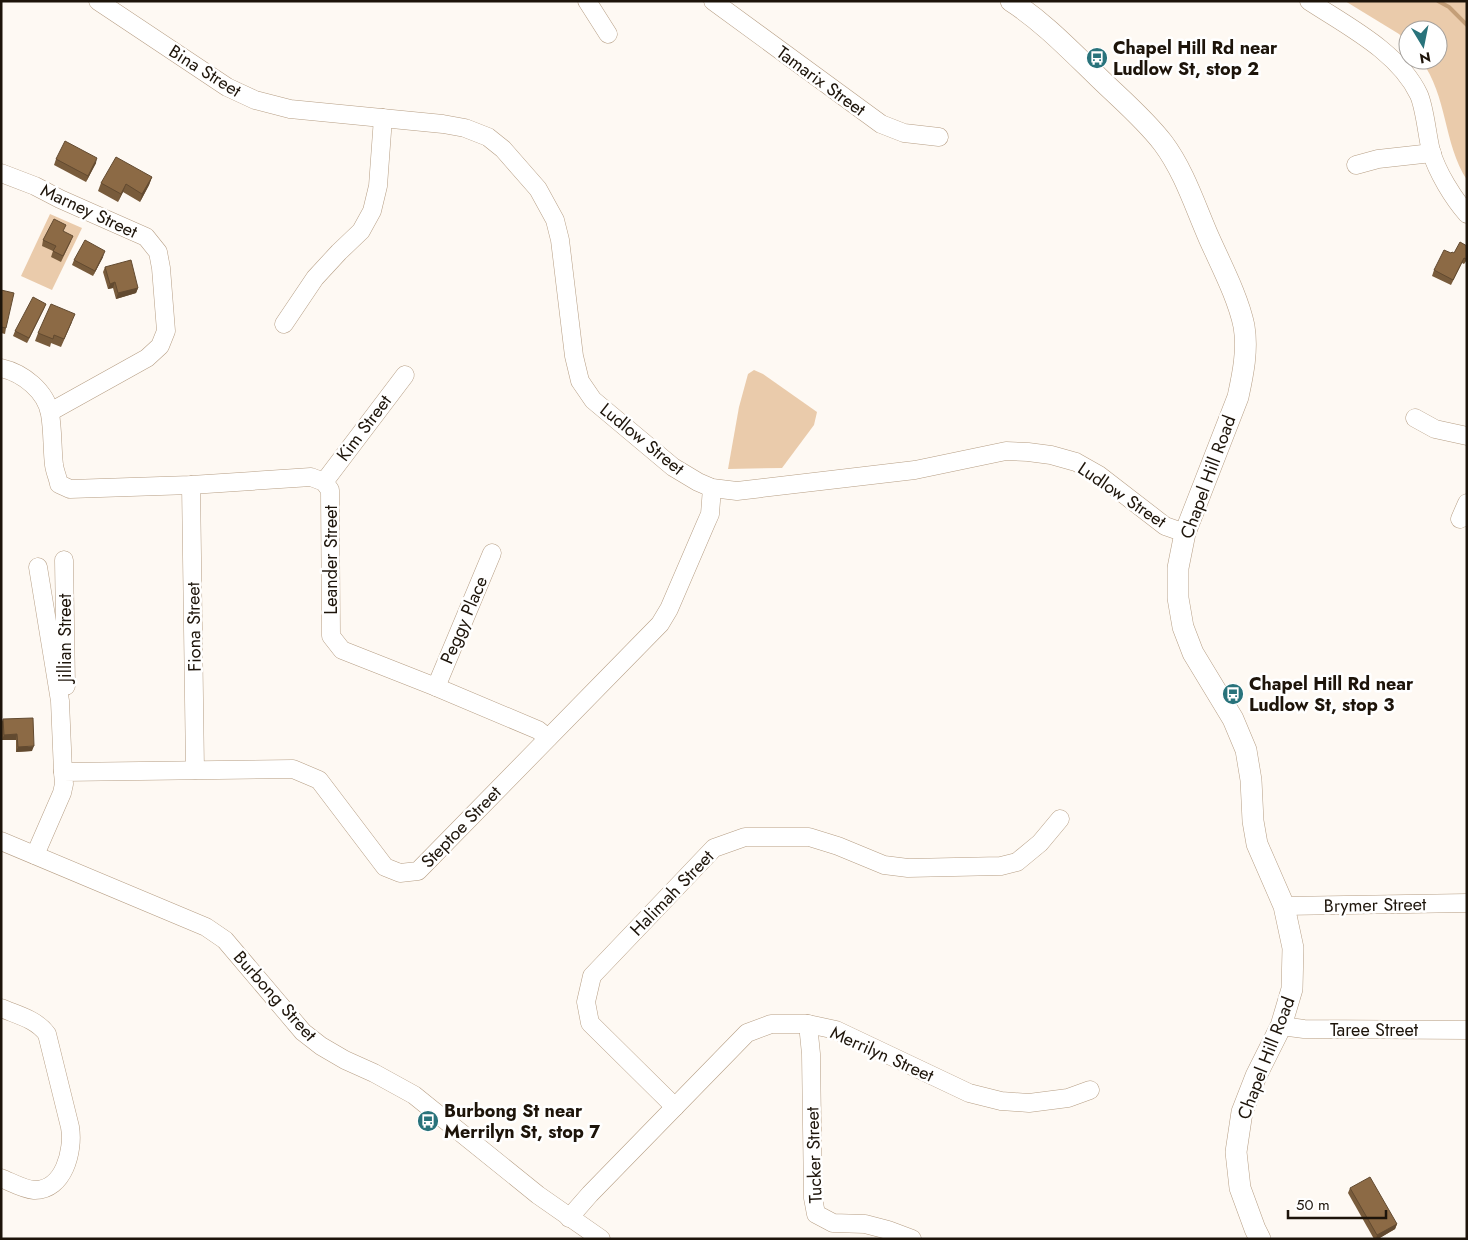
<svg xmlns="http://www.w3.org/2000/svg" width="1468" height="1240" font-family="Jost,sans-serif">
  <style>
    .green { fill: #eacbab }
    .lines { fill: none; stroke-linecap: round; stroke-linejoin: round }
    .stream { stroke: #c49f78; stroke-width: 4 }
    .minor-casing { stroke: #b69e84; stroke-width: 19 }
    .major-casing { stroke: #b69e84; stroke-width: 22 }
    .minor { stroke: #fff; stroke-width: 18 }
    .major { stroke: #fff; stroke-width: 21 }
    .wall { fill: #785b3b }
    .shaded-wall { fill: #624a30 }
    .building { fill: #8c6a45; stroke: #624a30 }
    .labels { text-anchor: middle; stroke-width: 5; stroke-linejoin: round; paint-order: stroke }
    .poi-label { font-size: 18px; font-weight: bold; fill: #1d140a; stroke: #fff; text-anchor: start }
    .street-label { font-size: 18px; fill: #1d140a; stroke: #fff }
  </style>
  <rect width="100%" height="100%" fill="#fef9f3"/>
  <g class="green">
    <path d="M1345 1H1467V180C1443 143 1448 97 1421 60H1438V30H1408V43L1399 34Z"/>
    <polygon points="50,214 82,228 52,290 21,276"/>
    <polygon points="754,370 763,374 817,412 814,425 782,468 728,469 739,407 748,374"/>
  </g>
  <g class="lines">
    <polyline class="stream" points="1438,1 1449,7 1467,25"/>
    <g class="minor-casing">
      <g id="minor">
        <polyline points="98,1 227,87 255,100 290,109 443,124 465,128 488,137 503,149 538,189 555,220 560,240 574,356 580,381 593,400 673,467 698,482 712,488 737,491 915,470 1006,451 1028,452 1051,455 1076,462 1099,475 1165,526 1185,533"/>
        <polyline points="587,1 608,34"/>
        <polyline points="713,1 881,124 904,133 939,137"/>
        <path d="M1309 1C1347 26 1399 52 1419 95 1425 109 1427 135 1431 151 1437 172 1453 198 1467 214"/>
        <polyline points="1356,165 1378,159 1432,153"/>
        <polyline points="1,173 35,186 60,199 146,237 158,252 161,268 166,331 160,346 147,358 50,412"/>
        <polyline points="284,324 315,278 339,252 361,231 372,211 378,186 383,118"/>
        <path d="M1 368C23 373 46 391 50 414 53 431 52 448 54 465 55 472 58 478 59 484L70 489 191 485 311 477 324 482 330 490 331 636 342 650 436 687 538 730 548 738"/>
        <polyline points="1415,418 1435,429 1467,436"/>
        <polyline points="324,482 405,375"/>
        <polyline points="191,485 195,770"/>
        <polyline points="1460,519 1467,503"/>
        <polyline points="64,560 66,686"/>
        <polyline points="38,567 60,701 63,772"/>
        <polyline points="436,687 492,553"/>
        <polyline points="1,841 206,927 225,940 303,1032 321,1046 345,1060 374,1073 414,1095 538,1195 601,1239"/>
        <polyline points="35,855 62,793 64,784 63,772 293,769 319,780 385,867 400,873 418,871 660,624 669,609 706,523 710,514 712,488"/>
        <polyline points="1284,906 1467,903"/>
        <path d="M1 1008C17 1015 36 1019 47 1034L70 1127C74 1150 64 1191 34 1190 23 1189 11 1182 1 1178"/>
        <polyline points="808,1024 811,1054 813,1198 816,1214 833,1223 865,1224 888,1230 912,1239"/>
        <polyline points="1281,1026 1304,1029 1467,1030"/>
        <polyline points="675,1107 590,1023 586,1002 592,976 714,848 745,837 809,837 838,846 884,865 908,868 1001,866 1017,862 1040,843 1060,819"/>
        <polyline points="569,1218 590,1194 747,1033 771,1024 808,1024 836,1030 969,1093 1001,1101 1029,1103 1068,1098 1090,1090"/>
      </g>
    </g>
    <g class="major-casing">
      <path id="major" d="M1011 1C1042 21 1068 48 1094 73 1117 96 1143 117 1163 143 1184 171 1195 206 1209 238 1221 265 1238 297 1244 326 1248 350 1243 374 1238 397L1185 533 1178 568V598L1183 627 1193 653 1233 719 1246 750 1251 780 1253 821 1257 844 1284 906 1293 948 1292 989 1281 1026 1256 1076 1242 1112 1236 1152 1240 1188 1255 1229 1260 1239"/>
    </g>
    <use href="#minor" class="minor"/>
    <use href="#major" class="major"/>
  </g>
  <g class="wall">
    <polygon points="56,159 96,163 86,182 54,165"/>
    <polygon points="152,177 149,185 140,202 123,192 118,202 98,191 101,183"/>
    <polygon points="63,232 71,241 61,262 51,257 53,251 42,246 43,240"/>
    <polygon points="1467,246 1467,260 1464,264 1462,263 1451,285 1432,276 1434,270 1451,253 1454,253"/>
    <polygon points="103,257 93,276 72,265 74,260"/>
    <polygon points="105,267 138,288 136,293 116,299 113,288 108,289 103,272"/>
    <polygon points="1,290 6,328 5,334 1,333"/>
    <polygon points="46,304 27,343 13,336 15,331"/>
    <polygon points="72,322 61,347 51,343 50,347 35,341 38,333"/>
    <polygon points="3,719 32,751 16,752 16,740 2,740 1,724"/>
    <polygon points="1350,1188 1397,1224 1395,1229 1378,1239 1374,1239 1348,1193"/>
  </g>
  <g class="shaded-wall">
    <polygon points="97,158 96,163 86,182 88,176"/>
    <polygon points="152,177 149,185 140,202 142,194"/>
    <polygon points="126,184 123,192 118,202 121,194"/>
    <polygon points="105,251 103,257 93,276 95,271"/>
    <polygon points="115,282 113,288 108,289 110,284"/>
    <polygon points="138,288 136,293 116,299 118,293"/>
    <polygon points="46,304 44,309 27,343 29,338"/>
    <polygon points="17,734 16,740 2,740 4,735"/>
    <polygon points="34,746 32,751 16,752 18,747"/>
    <polygon points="1397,1224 1395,1229 1378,1239 1376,1239 1377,1235"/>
  </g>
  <g class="building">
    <polygon points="65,141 97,158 88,176 56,159"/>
    <polygon points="116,157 152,177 142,194 126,184 121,194 101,183"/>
    <polygon points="54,219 66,225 63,231 73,236 63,256 53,251 56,246 43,240"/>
    <polygon points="85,240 105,251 95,271 74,260"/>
    <polygon points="1460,242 1467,246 1467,258 1466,259 1464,258 1453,280 1434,270 1444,250 1451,253 1452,252 1454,253"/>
    <polygon points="131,260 138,288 118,293 115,282 110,284 105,267"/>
    <polygon points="1,290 14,293 6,328 1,327"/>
    <polygon points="33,297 46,304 29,338 15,331"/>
    <polygon points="51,304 75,314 64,339 54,335 53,339 38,333"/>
    <polygon points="33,718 34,746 18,747 17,734 4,735 3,719"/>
    <polygon points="1370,1177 1397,1224 1377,1235 1350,1188"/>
  </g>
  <defs>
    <g id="bus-disc" transform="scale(1.125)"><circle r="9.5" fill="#29737b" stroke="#fff"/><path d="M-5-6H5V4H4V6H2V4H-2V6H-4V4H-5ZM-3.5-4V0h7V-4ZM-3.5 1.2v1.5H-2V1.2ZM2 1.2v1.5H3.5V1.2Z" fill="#fff"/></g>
  </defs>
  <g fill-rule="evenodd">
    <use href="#bus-disc" x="1097" y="58"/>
    <use href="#bus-disc" x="1233" y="694"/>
    <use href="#bus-disc" x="428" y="1121"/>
  </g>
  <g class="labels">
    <g class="poi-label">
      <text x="1113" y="54">Chapel Hill Rd near<tspan x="1113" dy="21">Ludlow St, stop 2</tspan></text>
      <text x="1249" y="690">Chapel Hill Rd near<tspan x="1249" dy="21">Ludlow St, stop 3</tspan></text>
      <text x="444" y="1117">Burbong St near<tspan x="444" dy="21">Merrilyn St, stop 7</tspan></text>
    </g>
    <g class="street-label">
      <text transform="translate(205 71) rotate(32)" y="6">Bina Street</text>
      <text transform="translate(821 81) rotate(36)" y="6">Tamarix Street</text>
      <text transform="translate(89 211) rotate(25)" y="6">Marney Street</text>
      <text transform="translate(364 428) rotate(-53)" y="6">Kim Street</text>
      <text transform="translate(642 439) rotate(39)" y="6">Ludlow Street</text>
      <text transform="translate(1208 477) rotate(-70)" y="6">Chapel Hill Road</text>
      <text transform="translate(1122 495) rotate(34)" y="6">Ludlow Street</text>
      <text transform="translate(331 560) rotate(-90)" y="6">Leander Street</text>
      <text transform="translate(464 620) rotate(-67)" y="6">Peggy Place</text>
      <text transform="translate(194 627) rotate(-91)" y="6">Fiona Street</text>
      <text transform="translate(65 638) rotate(-90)" y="6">Jillian Street</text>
      <text transform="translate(461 827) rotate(-46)" y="6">Steptoe Street</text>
      <text transform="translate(672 893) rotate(-46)" y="6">Halimah Street</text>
      <text transform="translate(1375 905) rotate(-1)" y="6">Brymer Street</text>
      <text transform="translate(275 996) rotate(48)" y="6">Burbong Street</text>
      <text x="1374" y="1036">Taree Street</text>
      <text transform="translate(882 1054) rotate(24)" y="6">Merrilyn Street</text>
      <text transform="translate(1266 1058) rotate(-69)" y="6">Chapel Hill Road</text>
      <text transform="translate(814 1155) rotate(-92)" y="6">Tucker Street</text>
    </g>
  </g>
  <rect width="1468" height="1240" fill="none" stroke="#1d140a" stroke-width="5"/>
  <g transform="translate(1423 45) rotate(170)"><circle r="24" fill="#ffffff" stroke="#a5a19d"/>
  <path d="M0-4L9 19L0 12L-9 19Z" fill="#29737b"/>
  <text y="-8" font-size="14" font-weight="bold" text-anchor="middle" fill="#1d140a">N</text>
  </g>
  <path d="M1288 1210v8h98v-8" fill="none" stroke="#1d140a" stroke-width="2.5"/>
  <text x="1296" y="1210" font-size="15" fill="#1d140a" stroke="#ffffff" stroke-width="4" paint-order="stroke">50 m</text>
</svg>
